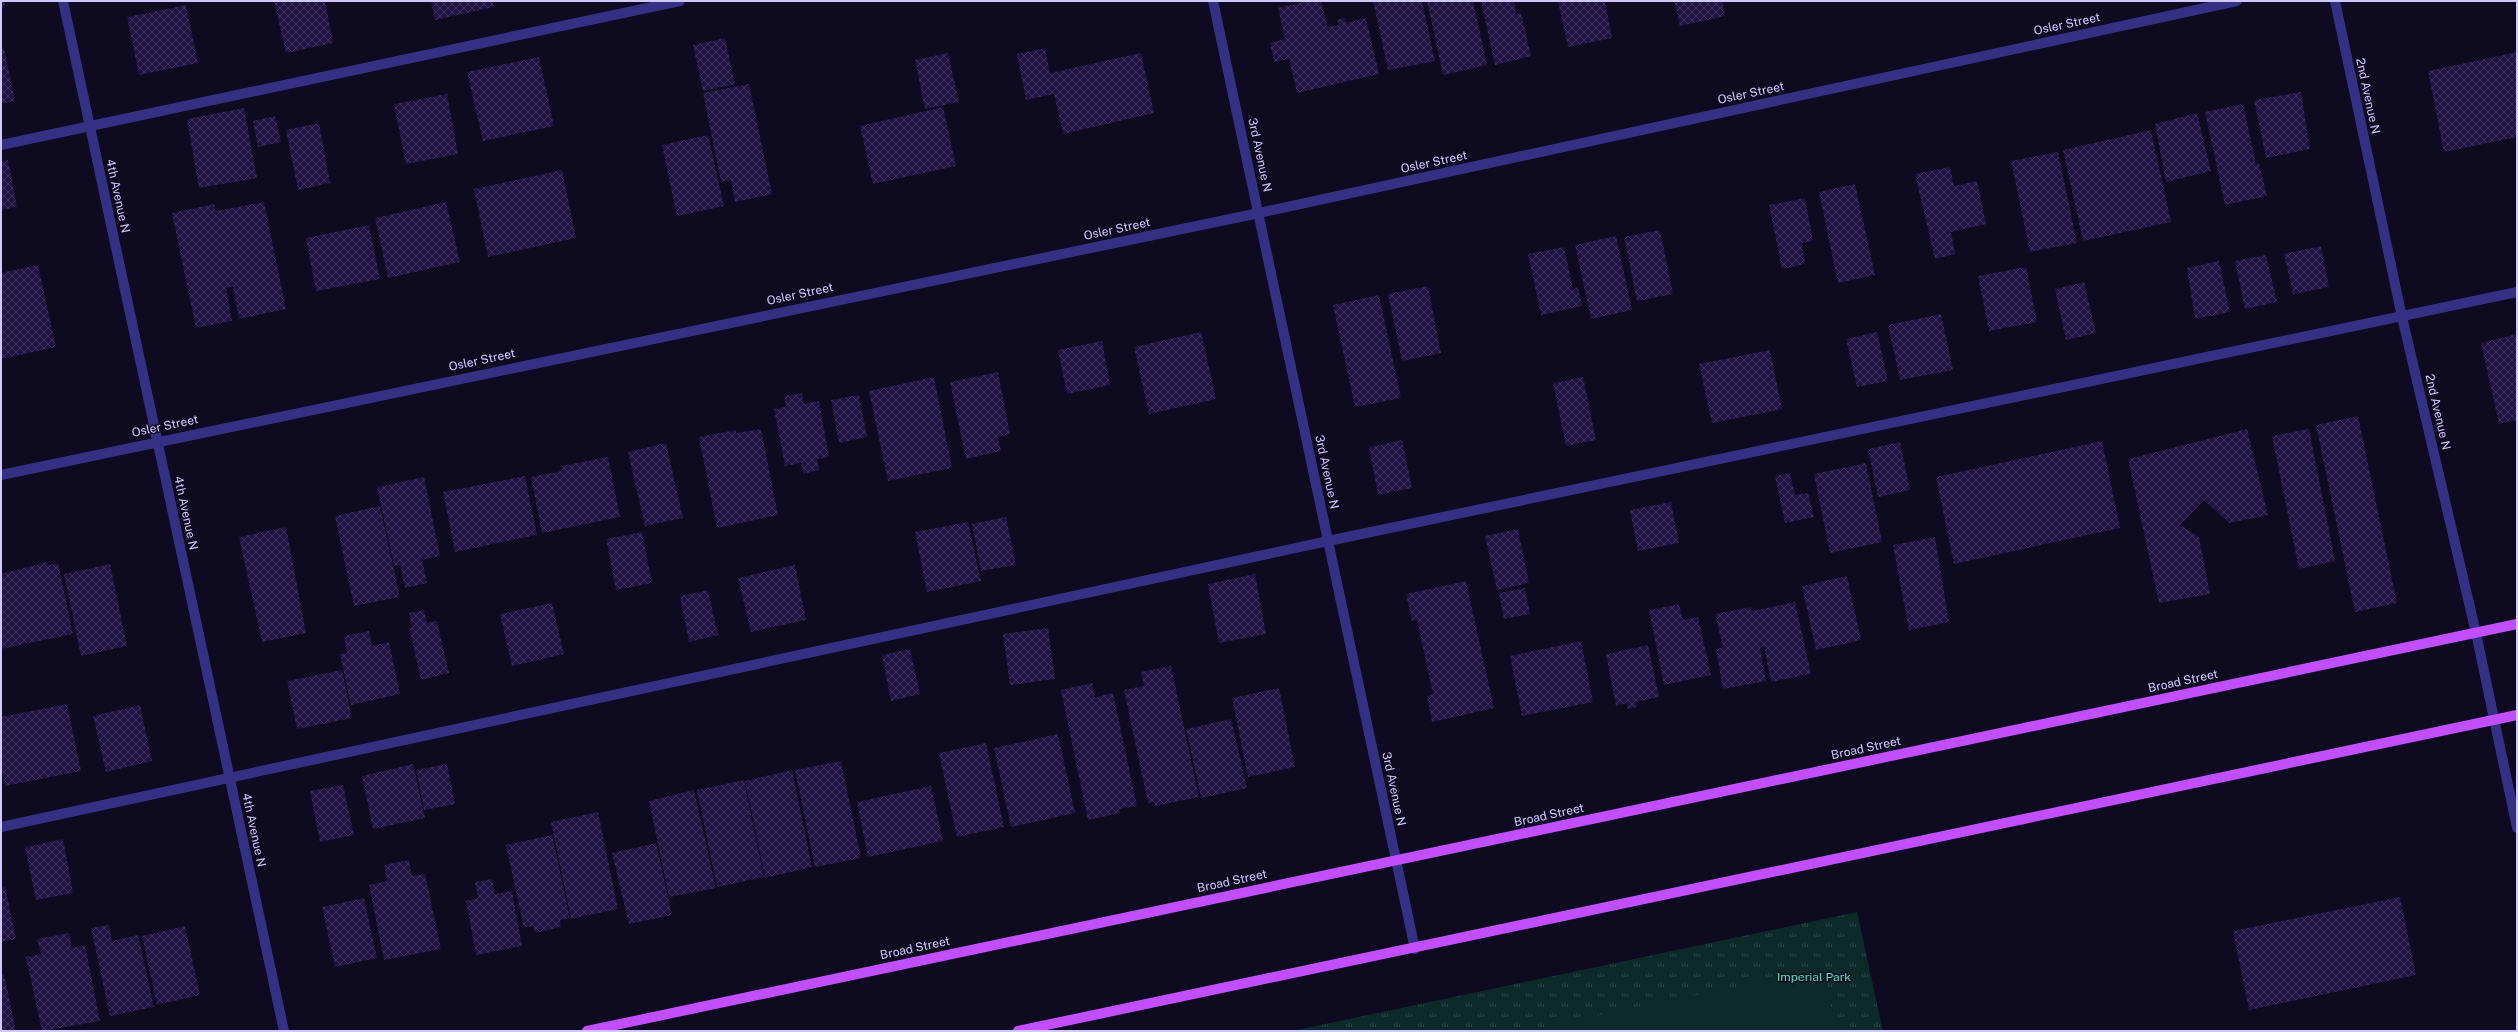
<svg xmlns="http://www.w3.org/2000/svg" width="2518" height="1032" font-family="'Public Sans',sans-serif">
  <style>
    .park { fill: url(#park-tufts) }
    .pitch { fill: #0c2a2a }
    .building { fill: url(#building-cross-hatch) }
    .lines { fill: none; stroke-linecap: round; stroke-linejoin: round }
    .minor { stroke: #353084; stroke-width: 10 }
    .major { stroke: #c24fff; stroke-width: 10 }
    .labels { text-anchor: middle; stroke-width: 3; stroke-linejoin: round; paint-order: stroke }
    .street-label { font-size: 12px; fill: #d0c8ff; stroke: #0e0a1f }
    .park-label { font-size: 12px; fill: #48ebc7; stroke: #0e0a1f }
  </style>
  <defs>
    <pattern id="park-tufts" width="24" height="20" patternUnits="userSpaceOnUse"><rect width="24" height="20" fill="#0c2a2a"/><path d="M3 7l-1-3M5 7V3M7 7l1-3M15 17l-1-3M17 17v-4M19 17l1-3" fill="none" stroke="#2e474a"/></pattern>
    <pattern id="building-cross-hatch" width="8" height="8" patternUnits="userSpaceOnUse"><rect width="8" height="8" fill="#1f1442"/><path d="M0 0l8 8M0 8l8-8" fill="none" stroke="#3e355e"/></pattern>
  </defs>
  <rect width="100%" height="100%" fill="#0e0a1f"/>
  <polygon class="park" points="1857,912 1883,1031 1292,1031"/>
  <polygon class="pitch" points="1810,971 1826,980 1835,1031 1524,1031"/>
  <g class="building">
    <polygon points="1,1 4,1 5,8 1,9"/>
    <polygon points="274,1 325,1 333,43 286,53"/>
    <polygon points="431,1 493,1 494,7 435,20"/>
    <polygon points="1307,1 1321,1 1328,27 1339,25 1337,20 1345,18 1346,23 1366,18 1379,74 1297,93 1289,59 1274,62 1270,43 1285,39 1278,8"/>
    <polygon points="1373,1 1422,1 1435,61 1388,70"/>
    <polygon points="1427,1 1473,1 1487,65 1443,75"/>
    <polygon points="1481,1 1514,1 1516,14 1521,13 1531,56 1495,65"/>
    <polygon points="1558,1 1605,1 1612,38 1568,47"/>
    <polygon points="1674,1 1722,1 1725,16 1680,26"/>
    <polygon points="186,5 198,63 139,75 127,17"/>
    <polygon points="725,38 735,84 703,91 693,45"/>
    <polygon points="4,48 15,101 1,104 1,49"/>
    <polygon points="1045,48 1050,73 1141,53 1154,113 1063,134 1054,94 1026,100 1017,54"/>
    <polygon points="2517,52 2517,137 2444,152 2428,71"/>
    <polygon points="948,53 959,102 925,109 915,60"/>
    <polygon points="539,57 554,126 483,141 467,72"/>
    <polygon points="749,84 772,194 735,202 731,180 721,182 703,93"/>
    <polygon points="2301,92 2310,149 2266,158 2254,100"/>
    <polygon points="447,94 458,154 406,164 394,104"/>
    <polygon points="2243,104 2256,164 2259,163 2267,196 2225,205 2205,112"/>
    <polygon points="943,107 956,166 873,184 860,126"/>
    <polygon points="244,108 257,178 199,188 187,119"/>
    <polygon points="2197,113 2211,171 2166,182 2155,124"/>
    <polygon points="275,116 281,142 258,147 253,121"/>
    <polygon points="319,123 330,183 298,190 286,130"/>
    <polygon points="2151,130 2171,222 2083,241 2063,150"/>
    <polygon points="708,135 724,206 677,216 662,145"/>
    <polygon points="2058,152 2077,243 2030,252 2011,161"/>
    <polygon points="8,160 17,207 1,210 1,161"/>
    <polygon points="1950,167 1954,186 1977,181 1986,224 1951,232 1955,254 1935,259 1915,174"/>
    <polygon points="562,170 576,238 488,257 474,189"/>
    <polygon points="1855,184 1875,275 1838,283 1819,192"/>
    <polygon points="1805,198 1813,241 1802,243 1805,264 1782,269 1769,205"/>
    <polygon points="264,202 286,309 239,319 233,287 226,288 232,321 196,328 172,213 214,204 216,211"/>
    <polygon points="446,202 460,262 388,278 375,218"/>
    <polygon points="369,225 380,279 316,291 306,238"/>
    <polygon points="1660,230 1673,294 1637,301 1624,237"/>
    <polygon points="1616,236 1632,310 1591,319 1575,245"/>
    <polygon points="2321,246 2329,287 2293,294 2284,254"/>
    <polygon points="1564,247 1573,289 1578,287 1582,306 1541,315 1528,254"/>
    <polygon points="2266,255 2277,302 2245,309 2235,261"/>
    <polygon points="2219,261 2230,312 2195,319 2187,268"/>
    <polygon points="38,265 56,347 1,359 1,273"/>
    <polygon points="2026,267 2037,322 1989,331 1978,276"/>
    <polygon points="2084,282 2096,333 2066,340 2055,289"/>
    <polygon points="1428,286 1441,353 1402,361 1388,294"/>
    <polygon points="1379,295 1401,398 1355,407 1333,305"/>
    <polygon points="1941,314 1953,370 1900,380 1888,325"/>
    <polygon points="1201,332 1216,399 1149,414 1134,347"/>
    <polygon points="1877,332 1888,381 1857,387 1846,339"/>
    <polygon points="2517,334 2517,420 2499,424 2481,343"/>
    <polygon points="1102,341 1110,385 1067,394 1058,350"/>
    <polygon points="1770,350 1782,409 1712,423 1699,364"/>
    <polygon points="998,372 1010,434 998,437 1001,451 966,459 950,382"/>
    <polygon points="934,377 952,468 888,481 869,391"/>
    <polygon points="1583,377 1596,440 1566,446 1553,383"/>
    <polygon points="802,393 804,404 819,401 829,457 817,459 819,470 803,474 801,463 785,466 774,409 786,407 784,396"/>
    <polygon points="859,395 867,437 839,443 831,400"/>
    <polygon points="2358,416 2397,603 2355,612 2316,425"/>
    <polygon points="761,429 778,515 717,528 699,437 736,430 736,433"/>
    <polygon points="2247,429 2268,515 2229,523 2204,500 2180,525 2199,537 2210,594 2159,603 2128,459"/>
    <polygon points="2309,429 2335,561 2299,569 2272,436"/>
    <polygon points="1402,440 1412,488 1378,495 1369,447"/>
    <polygon points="2102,441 2120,528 1954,564 1936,477"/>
    <polygon points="1900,442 1910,490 1878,497 1868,449"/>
    <polygon points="666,443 683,518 645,526 628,452"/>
    <polygon points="608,457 620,517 542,533 531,477 562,471 561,466"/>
    <polygon points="1866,463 1882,542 1830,553 1814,474"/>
    <polygon points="1790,473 1795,495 1808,493 1814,517 1785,523 1775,476"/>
    <polygon points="525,476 537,535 455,552 443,492"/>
    <polygon points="424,477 440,556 422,560 427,583 405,588 400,565 394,566 377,487"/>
    <polygon points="1671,502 1679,543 1638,551 1630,510"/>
    <polygon points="380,506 400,597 354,606 335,516"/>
    <polygon points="1006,517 1016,565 981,571 972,524"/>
    <polygon points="968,522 981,581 927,592 915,532"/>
    <polygon points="286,527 306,633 262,642 239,537"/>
    <polygon points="1518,529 1529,583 1497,590 1485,536"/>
    <polygon points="642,532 652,583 616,590 606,539"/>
    <polygon points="1935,537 1949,622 1909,630 1893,545"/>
    <polygon points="46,562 49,565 58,563 73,634 1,649 1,574"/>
    <polygon points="110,564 127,646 81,656 64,574"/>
    <polygon points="795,565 806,620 751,632 738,578"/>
    <polygon points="1255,574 1266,634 1219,643 1208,584"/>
    <polygon points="1847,576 1861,640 1816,650 1802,586"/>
    <polygon points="1466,581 1494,708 1432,722 1427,696 1433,694 1417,620 1412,621 1406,594"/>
    <polygon points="1525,588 1530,614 1504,619 1499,593"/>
    <polygon points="708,590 718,635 689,642 680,596"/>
    <polygon points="1795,602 1811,674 1771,682 1764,647 1760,648 1766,681 1723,689 1716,649 1723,647 1715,614 1751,607 1752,611"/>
    <polygon points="552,603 564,654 512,666 500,614"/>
    <polygon points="1679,604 1683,620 1698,617 1711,675 1664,685 1649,610"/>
    <polygon points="424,610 427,623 437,621 449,673 421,680 409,628 412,628 409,613"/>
    <polygon points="1048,628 1055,679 1010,685 1003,634"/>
    <polygon points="369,631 372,646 389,642 400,694 351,705 340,654 347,653 344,636"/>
    <polygon points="1581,641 1593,702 1522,716 1510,656"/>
    <polygon points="1648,645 1659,697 1636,702 1637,707 1628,709 1627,703 1616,706 1606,654"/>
    <polygon points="910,649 920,694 891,701 882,655"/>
    <polygon points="1171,666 1199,797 1155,806 1154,802 1148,803 1124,690 1144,686 1141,672"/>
    <polygon points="342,670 352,718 297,729 287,681"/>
    <polygon points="1092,683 1095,697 1113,693 1137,806 1119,809 1120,813 1088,820 1061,690"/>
    <polygon points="1279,688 1295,767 1248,777 1232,698"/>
    <polygon points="67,704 81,771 5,786 1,766 1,717"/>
    <polygon points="140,705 152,761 106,772 93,716"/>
    <polygon points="1231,719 1247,788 1201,798 1186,729"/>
    <polygon points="1058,734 1075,813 1011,827 994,748"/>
    <polygon points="986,743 1004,827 957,837 939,753"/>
    <polygon points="841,761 861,858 815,867 795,770"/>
    <polygon points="413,764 425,818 373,829 362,776"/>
    <polygon points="447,764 455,804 424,810 416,770"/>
    <polygon points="792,770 812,867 765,878 745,781"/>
    <polygon points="744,780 764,877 717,887 697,790"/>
    <polygon points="343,785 354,835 320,842 310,791"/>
    <polygon points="931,786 943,841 868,857 857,802"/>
    <polygon points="694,790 716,888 669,897 649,801"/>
    <polygon points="598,812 618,909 571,919 551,822"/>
    <polygon points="552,835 570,918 560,920 561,927 535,933 533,926 524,928 506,845"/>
    <polygon points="63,839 73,893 36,900 25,847"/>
    <polygon points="656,843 672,915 629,924 612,853"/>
    <polygon points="409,860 412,876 425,874 441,949 384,960 369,885 387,881 384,865"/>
    <polygon points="492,879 495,894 512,891 522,946 476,955 466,901 478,898 475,882"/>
    <polygon points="5,886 16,939 1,942 1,887"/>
    <polygon points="2400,897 2416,975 2249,1010 2233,931"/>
    <polygon points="364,898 377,958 335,967 322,907"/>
    <polygon points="109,925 112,941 138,935 154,1007 110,1016 91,928"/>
    <polygon points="185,926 200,995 157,1005 142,936"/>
    <polygon points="69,933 72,948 85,945 100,1021 42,1031 26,957 41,954 37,939"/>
    <polygon points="4,974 16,1031 1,1031 1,975"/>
  </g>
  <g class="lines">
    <g class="minor">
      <polyline points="63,1 284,1031"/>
      <polyline points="1213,1 1415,949"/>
      <polyline points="2335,1 2402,317 2476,633 2517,828"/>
      <polyline points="1,145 680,1"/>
      <polyline points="1,475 1259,213 2237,1"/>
      <polyline points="1,827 1328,541 2517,292"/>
    </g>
    <g class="major">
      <polyline points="587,1031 2517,624"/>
      <polyline points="1018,1031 2517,715"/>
    </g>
  </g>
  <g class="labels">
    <g class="street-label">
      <text transform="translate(2067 24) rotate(-12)" y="4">Osler Street</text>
      <text transform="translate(1751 93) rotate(-12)" y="4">Osler Street</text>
      <text transform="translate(2368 96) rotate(78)" y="4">2nd Avenue N</text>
      <text transform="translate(1260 155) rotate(78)" y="4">3rd Avenue N</text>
      <text transform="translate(1434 162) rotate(-12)" y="4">Osler Street</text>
      <text transform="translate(118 196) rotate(78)" y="4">4th Avenue N</text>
      <text transform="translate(1117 229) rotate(-12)" y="4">Osler Street</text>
      <text transform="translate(800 294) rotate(-12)" y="4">Osler Street</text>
      <text transform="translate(482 360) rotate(-12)" y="4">Osler Street</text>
      <text transform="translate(2438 412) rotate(77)" y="4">2nd Avenue N</text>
      <text transform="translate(165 426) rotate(-12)" y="4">Osler Street</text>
      <text transform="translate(1327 472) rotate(78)" y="4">3rd Avenue N</text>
      <text transform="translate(186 513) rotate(78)" y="4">4th Avenue N</text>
      <text transform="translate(2183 681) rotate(-12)" y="4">Broad Street</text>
      <text transform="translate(1866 748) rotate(-12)" y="4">Broad Street</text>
      <text transform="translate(1394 789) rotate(78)" y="4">3rd Avenue N</text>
      <text transform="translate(1549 815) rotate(-12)" y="4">Broad Street</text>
      <text transform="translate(254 830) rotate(78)" y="4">4th Avenue N</text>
      <text transform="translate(1232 881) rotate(-12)" y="4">Broad Street</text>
      <text transform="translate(915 948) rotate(-12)" y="4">Broad Street</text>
    </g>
    <g class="park-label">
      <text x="1814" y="981">Imperial Park</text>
    </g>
  </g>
  <rect width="2518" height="1032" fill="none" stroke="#d0c8ff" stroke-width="4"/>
</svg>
